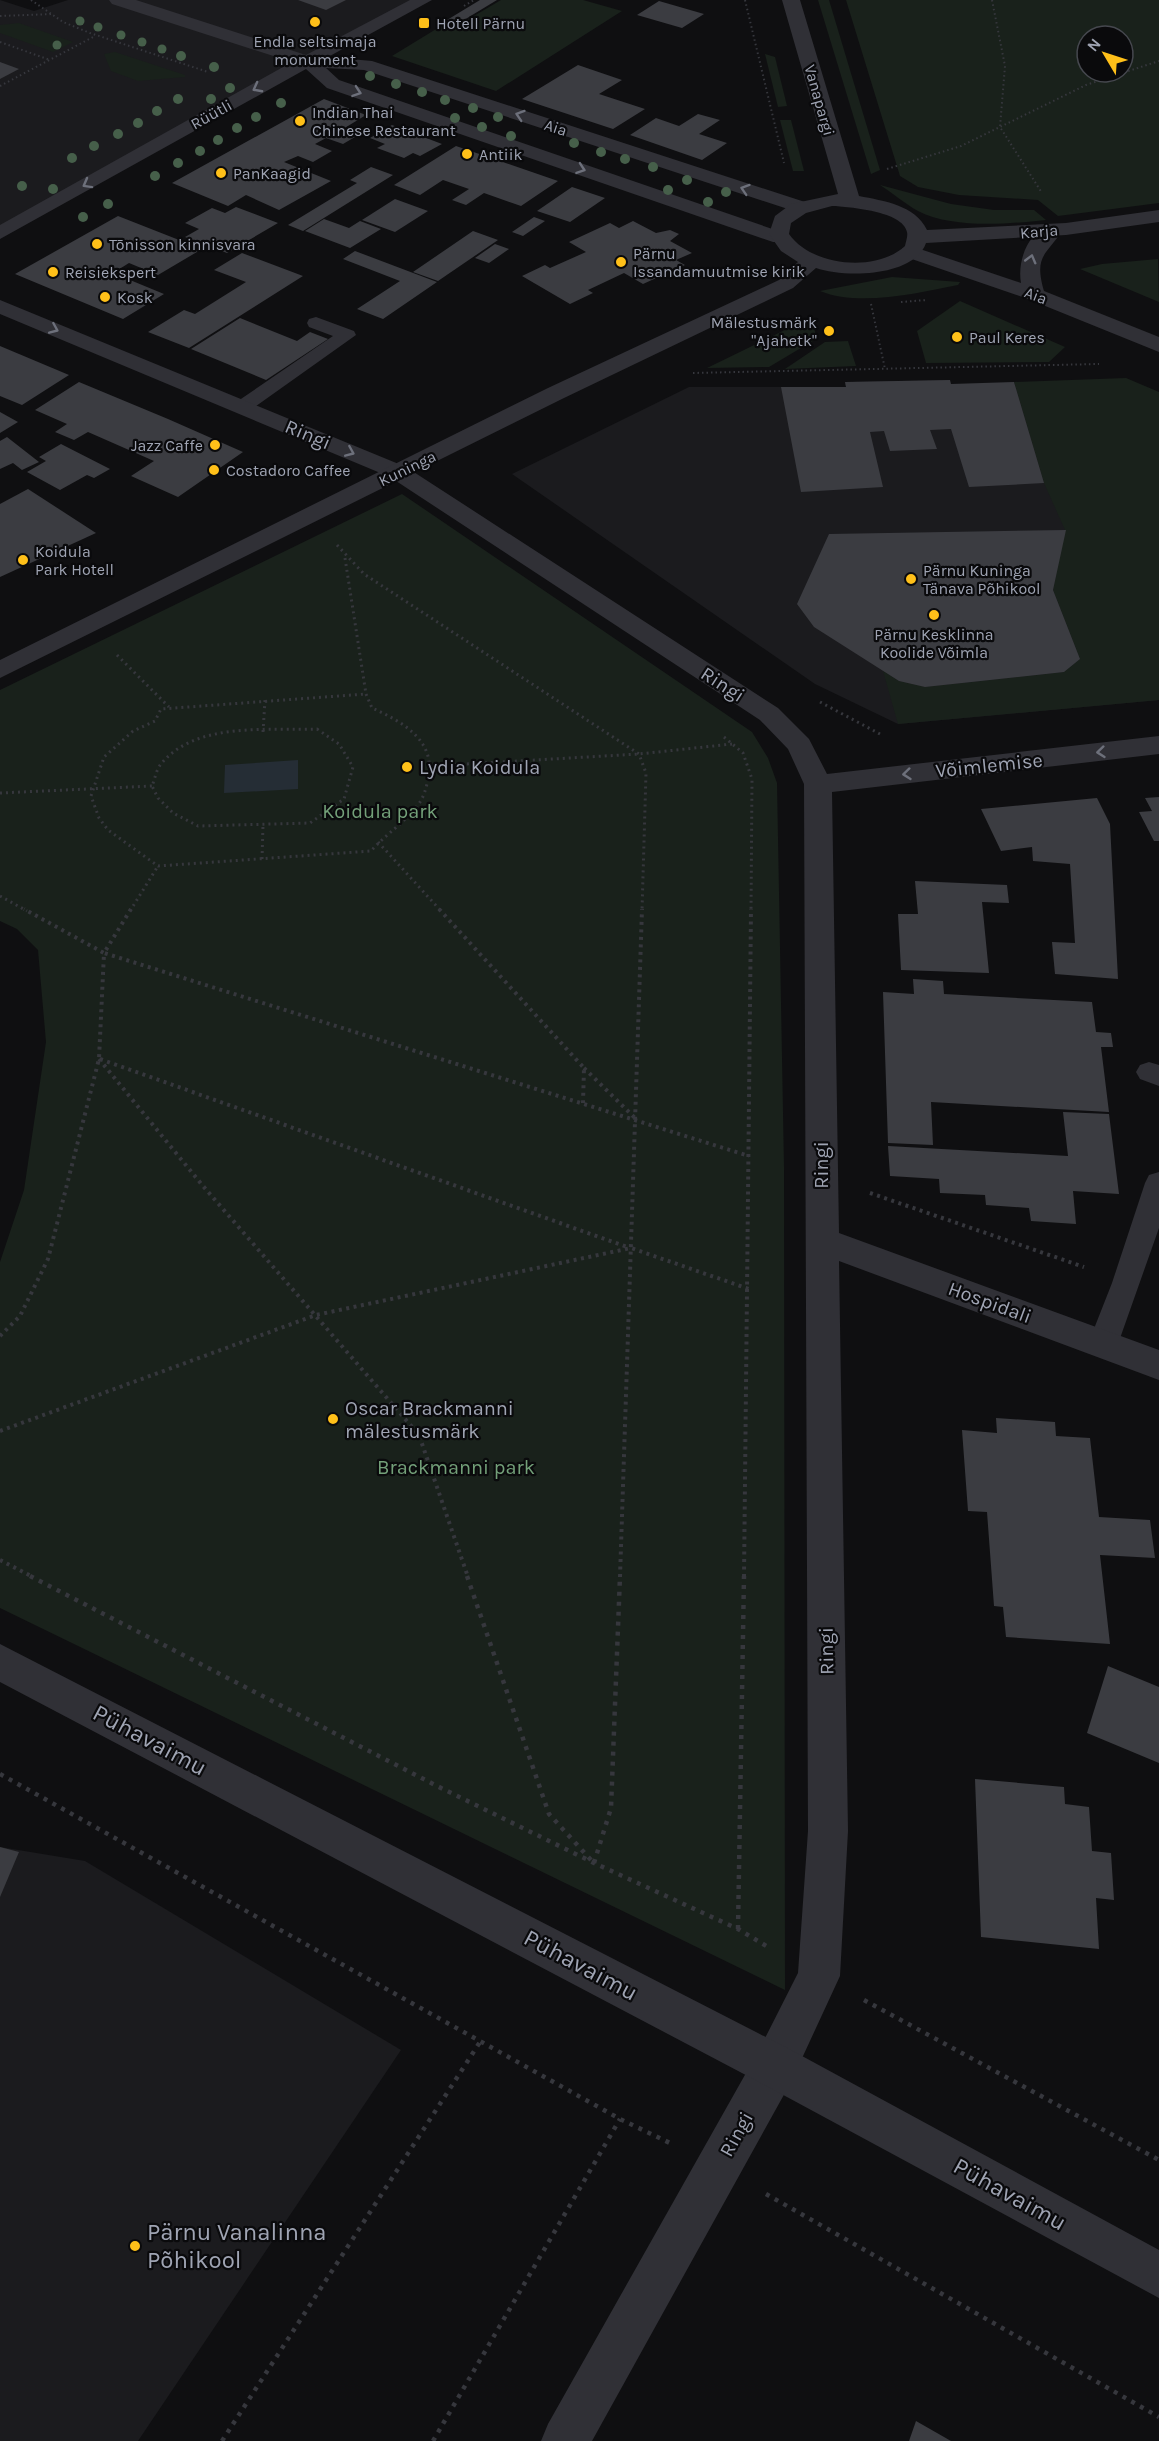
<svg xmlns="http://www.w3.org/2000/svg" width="1159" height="2441" font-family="Karla,sans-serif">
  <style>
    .built { fill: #1b1b1e }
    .green { fill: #19211b; fill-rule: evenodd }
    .water { fill: #252d35 }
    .building { fill: #3b3c41 }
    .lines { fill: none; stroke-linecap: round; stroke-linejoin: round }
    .path-far3 { stroke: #36373d; stroke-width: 2; stroke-dasharray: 1.5 3; stroke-linecap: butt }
    .path-far2 { stroke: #36373d; stroke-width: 3; stroke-dasharray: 2 4; stroke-linecap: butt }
    .path-far1 { stroke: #36373d; stroke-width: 4; stroke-dasharray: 3 4.5; stroke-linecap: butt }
    .path { stroke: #36373d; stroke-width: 4.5; stroke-dasharray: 4 6; stroke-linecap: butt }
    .service { fill: #303036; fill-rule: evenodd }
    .minor { fill: #303036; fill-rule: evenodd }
    .tertiary { fill: #303036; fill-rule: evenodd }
    .tree { fill: #465f4a }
    .oneway { stroke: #6d707b }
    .poi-dot { fill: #ffc019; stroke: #0a0a0c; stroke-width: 2 }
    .labels { text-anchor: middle; stroke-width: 4.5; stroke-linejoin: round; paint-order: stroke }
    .far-poi-label { font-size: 16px; fill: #9fa4b3; stroke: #0a0a0c; text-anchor: start }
    .far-street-label { font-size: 16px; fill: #9fa4b3; stroke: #0a0a0c }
    .street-label { font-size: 20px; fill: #9fa4b3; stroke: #0a0a0c }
    .poi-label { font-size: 20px; fill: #9fa4b3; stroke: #0a0a0c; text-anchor: start }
    .park-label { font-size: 20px; fill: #73a079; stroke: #0a0a0c }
    .near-street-label { font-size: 24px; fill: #9fa4b3; stroke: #0a0a0c }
    .near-poi-label { font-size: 24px; fill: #9fa4b3; stroke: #0a0a0c; text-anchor: start }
  </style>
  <rect width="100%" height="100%" fill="#0f0f11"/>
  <g class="built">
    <polygon points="0,0 34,11 68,0 423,0 0,233"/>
    <polygon points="950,380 950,384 1159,392 1159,700 898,724 815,684 512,474 689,387 846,387 845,382"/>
    <polygon points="0,1847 85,1861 401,2050 138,2441 0,2441"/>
  </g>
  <g class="green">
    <polygon points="501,0 583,0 622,11 496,91 392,56 446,23 457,26"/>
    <polygon points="818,0 829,0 880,170 871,174"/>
    <path d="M846 0H1159V203L1058 216 1038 200 959 195 918 187 900 176ZM1087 36H1123V72H1087Z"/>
    <polygon points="19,23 73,42 53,52 0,33 0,25"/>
    <polygon points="115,52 185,75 185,77 138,81 111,71 104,54"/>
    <polygon points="765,54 775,57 787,106 778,107"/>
    <polygon points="780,120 791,120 804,171 793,171"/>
    <path d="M880 185 951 204 994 210H1034L1046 220C1008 224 953 229 918 211 905 204 893 193 880 185Z"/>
    <polygon points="1158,259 1159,302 1080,269 1102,264"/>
    <path d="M892 277 960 282 958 285C918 293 859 307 820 291Z"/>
    <polygon points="960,301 1065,347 1049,362 926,363 917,331"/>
    <polygon points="814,324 816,339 769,367 707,368 795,325"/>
    <polygon points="848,341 856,366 785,369 825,342"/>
    <polygon points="1126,378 1159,392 1159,700 898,724 883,671 899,681 925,687 1064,672 1080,659 1053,590 1065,530 1044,483 1014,382"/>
    <polygon points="402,494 752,732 768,758 777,783 784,1167 785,1990 0,1608 0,1262 24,1190 46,1042 38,950 17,929 0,921 0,690"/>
  </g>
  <polygon class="water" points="298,760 298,789 224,793 225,765"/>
  <g class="building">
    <polygon points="298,0 346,0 326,10"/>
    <polygon points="480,0 497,0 459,23 447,20"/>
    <polygon points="659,1 704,14 682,28 637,15"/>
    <polygon points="0,62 19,69 0,79"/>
    <polygon points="578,65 622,80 599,94 645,109 613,129 522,99"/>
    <polygon points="324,99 366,115 343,129 360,134 343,144 326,138 315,144 332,151 313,162 298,156 284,162 331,181 279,210 246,195 228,206 172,183"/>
    <polygon points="698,114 720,120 699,134 727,143 702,160 630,135 656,118 679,126"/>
    <polygon points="392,125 442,144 420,156 413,153 404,158 377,148 385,144 370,138"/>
    <polygon points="456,146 558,181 521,206 484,193 466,205 452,200 469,189 443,180 420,195 394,185"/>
    <polygon points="371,167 393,175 303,231 288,225 357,183 350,180"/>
    <polygon points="572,187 605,198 570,222 537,211"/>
    <polygon points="395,199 428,211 395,232 362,220"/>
    <polygon points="236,207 278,223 227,253 185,237 199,229 185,223 212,208 225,213"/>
    <polygon points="118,216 202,249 158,275 129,263 113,273 164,294 123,319 15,274"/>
    <polygon points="534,217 545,221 523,236 512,232"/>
    <polygon points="324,219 349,228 360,221 381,229 350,248 305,231"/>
    <polygon points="633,221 656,233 670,230 679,234 670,241 692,253 676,260 685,265 643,284 624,273 588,290 593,293 570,304 522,276 545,265 550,268 586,252 569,242 610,223 619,228"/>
    <polygon points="473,231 498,240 438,281 413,272"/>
    <polygon points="495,244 509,249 489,263 475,258"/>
    <polygon points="355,251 437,282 383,319 357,309 400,281 343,259"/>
    <polygon points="242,253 303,276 189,348 148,332 184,310 195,314 246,282 214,270"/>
    <polygon points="240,318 297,341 310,332 328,339 266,380 191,349"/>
    <polygon points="0,346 69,375 22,405 0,396"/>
    <polygon points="950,380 951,384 1014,382 1044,483 969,487 951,429 930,430 937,449 890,451 884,431 870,432 883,487 801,492 781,387 846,387 845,382"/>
    <polygon points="79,382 168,419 243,452 178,497 131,476 154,461 88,432 74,440 55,432 67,424 35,410"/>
    <polygon points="0,412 18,422 0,433"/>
    <polygon points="7,437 39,462 22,470 13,463 0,469 0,441"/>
    <polygon points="61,444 110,469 94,478 87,475 60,490 27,472 46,461 39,457"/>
    <polygon points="28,489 96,533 0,577 0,504"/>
    <polygon points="1066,530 1053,590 1080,659 1064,672 925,687 899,681 814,627 797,604 829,534"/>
    <polygon points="1159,797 1159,841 1154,841 1139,812 1152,811 1145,798"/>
    <polygon points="1097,798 1110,824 1118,979 1055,974 1052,942 1075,943 1070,864 1033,861 1032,847 1001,851 981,809"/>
    <polygon points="915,881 1007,885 1009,903 982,902 989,973 901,970 898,914 918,914"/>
    <polygon points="913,979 943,981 944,994 1092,1002 1096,1032 1111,1033 1113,1047 1101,1047 1109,1112 931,1102 933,1145 888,1143 883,992 914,994"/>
    <polygon points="1063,1112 1109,1114 1119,1194 1073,1191 1076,1224 1031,1221 1029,1208 986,1205 985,1195 940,1193 939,1179 890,1176 888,1146 1068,1156"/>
    <polygon points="996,1418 1055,1422 1056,1436 1090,1438 1099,1517 1150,1520 1155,1558 1100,1555 1110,1644 1006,1637 1003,1607 994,1606 987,1512 968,1511 962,1430 997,1433"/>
    <polygon points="1108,1666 1159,1687 1159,1763 1087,1733"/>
    <polygon points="975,1779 1064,1787 1065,1804 1089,1807 1092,1851 1111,1853 1114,1900 1096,1898 1099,1949 981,1937"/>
    <polygon points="0,1847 19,1852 0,1897"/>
    <polygon points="916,2421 951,2441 909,2441"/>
  </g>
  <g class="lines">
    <g class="path-far3">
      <polyline points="31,0 63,22 90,33 208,72"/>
      <polyline points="745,0 784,163"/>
      <polyline points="992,0 1005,66 1000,127 1042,193"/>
      <polyline points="464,6 474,0"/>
      <polyline points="0,16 53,14"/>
      <polyline points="0,42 50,60"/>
      <polyline points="0,86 95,36"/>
      <polyline points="887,169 961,146 1086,85 1159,61"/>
      <polyline points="901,302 927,300"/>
      <polyline points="871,304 885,369"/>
      <polyline points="693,373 1099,364"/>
    </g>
    <g class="path-far2">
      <polyline points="337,545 364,574 639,754 646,773 642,911"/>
      <polyline points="345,558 366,694"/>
      <polyline points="117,655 169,707"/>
      <path d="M366 694 372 708C403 722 437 741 428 780 426 788 424 796 420 802 407 821 386 834 371 851L158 866 108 830 99 818 91 796 104 757 133 731 155 721 161 709Z"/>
      <polyline points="820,702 880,734"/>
      <path d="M317 729 339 744 353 767 344 799 310 823 198 826 173 813 158 798 152 786C155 779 156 770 161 764 196 721 268 731 317 729Z"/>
      <polyline points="263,732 265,700"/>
      <polyline points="724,737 743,753 752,779 751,911"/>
      <polyline points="431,766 639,754 732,744"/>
      <polyline points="0,793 152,786"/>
      <polyline points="378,842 441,911"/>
      <polyline points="262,859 263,825"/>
      <polyline points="0,896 27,911"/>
      <polyline points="130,911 158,866"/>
    </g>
    <g class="path-far1">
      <polyline points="131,909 104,953 749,1156"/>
      <polyline points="439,909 584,1068 583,1103"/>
      <polyline points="99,1059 203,1186 419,1435 468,1577"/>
      <polyline points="100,1059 630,1248"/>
      <polyline points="584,1068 636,1119"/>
      <polyline points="870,1193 1084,1267"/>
      <polyline points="0,1336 20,1316 48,1259 99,1059 104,953 24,909"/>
      <polyline points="0,1431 316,1315 631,1248 749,1289"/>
      <polyline points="0,1560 33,1577"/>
      <polyline points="620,1577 642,909"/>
      <polyline points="744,1577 751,909"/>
    </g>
    <g class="path">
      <polyline points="30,1576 437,1786 594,1863 738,1929 768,1947"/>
      <polyline points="467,1576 549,1814 591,1860"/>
      <polyline points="0,1774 620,2119 672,2144"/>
      <polyline points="594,1863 611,1808 620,1576"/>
      <polyline points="738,1929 744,1576"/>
      <polyline points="864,2000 1159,2160"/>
      <polyline points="766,2194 1159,2417"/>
      <polyline points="222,2441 480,2042"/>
      <polyline points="433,2441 620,2119"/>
    </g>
    <g class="service">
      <polygon points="316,317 354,331 356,335 249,411 235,411 232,407 235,403 333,336 309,327 307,323 309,319"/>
      <polygon points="1149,1062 1159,1065 1159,1086 1140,1079 1136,1072 1140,1065"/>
      <polygon points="1159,1172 1159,1228 1118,1344 1114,1353 1103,1357 1092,1353 1088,1344 1112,1283 1145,1183 1149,1175"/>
    </g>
    <g class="minor">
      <polygon points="109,0 136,0 306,55 410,0 432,0 328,57 372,61 808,203 811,207 808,211 794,211 364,70 326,68 339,80 787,234 790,238 787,242 773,242 327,88 306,69 0,239 0,225 292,62 112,4"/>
      <path d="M1053 224 1060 226 1063 230C1045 256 1034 256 1044 291L1159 337V352L1028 299 903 256 900 252 903 248H917L1021 283C1017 261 1028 230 1053 224Z"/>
      <polygon points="0,300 406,467 778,708 809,739 827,774 1159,736 1159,754 832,792 839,1233 1159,1350 1159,1380 839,1261 848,1831 840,1976 791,2082 592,2441 541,2441 548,2424 759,2050 798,1973 808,1831 804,784 788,749 760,720 390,477 0,314"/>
    </g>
    <g class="tertiary">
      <path d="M782 0H800L859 196C884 201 915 205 927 230L1066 223 1159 210V222L1066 235 926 243C914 277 845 278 816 268L793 288 564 398 0 678V660L548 388 779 280 798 262 781 251 769 234 775 216 791 204 838 194ZM832 206C849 207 903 211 907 232 908 236 906 241 905 246 876 273 811 266 789 234L791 223 806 213Z"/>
      <polygon points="0,1644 791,2050 1159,2250 1159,2298 759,2082 0,1682"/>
    </g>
  </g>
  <g class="tree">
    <circle cx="80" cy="21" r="4.5"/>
    <circle cx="98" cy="27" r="4.5"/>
    <circle cx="121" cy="35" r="4.5"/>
    <circle cx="142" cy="42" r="4.5"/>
    <circle cx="57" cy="45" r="4.5"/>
    <circle cx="162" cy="49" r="4.5"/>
    <circle cx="181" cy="56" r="5"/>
    <circle cx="214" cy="67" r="5"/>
    <circle cx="370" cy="76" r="5"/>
    <circle cx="396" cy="84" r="5"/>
    <circle cx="230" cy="88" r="5"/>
    <circle cx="422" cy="92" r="5"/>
    <circle cx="178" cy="99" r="5"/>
    <circle cx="211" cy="99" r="5"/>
    <circle cx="445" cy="100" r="5"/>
    <circle cx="281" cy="103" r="5"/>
    <circle cx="473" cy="108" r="5"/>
    <circle cx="157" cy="111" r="5"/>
    <circle cx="256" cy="117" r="5"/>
    <circle cx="498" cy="117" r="5"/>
    <circle cx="455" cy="118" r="5"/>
    <circle cx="138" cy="123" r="5"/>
    <circle cx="482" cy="127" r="5"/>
    <circle cx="237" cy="128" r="5"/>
    <circle cx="118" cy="134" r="5"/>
    <circle cx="511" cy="136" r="5"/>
    <circle cx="218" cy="140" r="5"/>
    <circle cx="574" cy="143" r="5"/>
    <circle cx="94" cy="146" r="5"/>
    <circle cx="200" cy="151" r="5"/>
    <circle cx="601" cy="152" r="5"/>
    <circle cx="72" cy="158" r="5"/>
    <circle cx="625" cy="159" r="5"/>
    <circle cx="178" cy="163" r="5"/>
    <circle cx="653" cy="167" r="5"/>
    <circle cx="155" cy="176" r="5"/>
    <circle cx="687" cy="180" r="5"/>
    <circle cx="22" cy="186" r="5"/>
    <circle cx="53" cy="189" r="5"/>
    <circle cx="668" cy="190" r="5"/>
    <circle cx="726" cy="192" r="5"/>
    <circle cx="708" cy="202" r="5"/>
    <circle cx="108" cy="204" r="5"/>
    <circle cx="83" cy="217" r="5"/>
  </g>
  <defs><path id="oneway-chevron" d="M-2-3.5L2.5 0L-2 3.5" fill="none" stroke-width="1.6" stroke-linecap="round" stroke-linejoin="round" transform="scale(1.5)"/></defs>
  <g class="oneway">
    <use href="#oneway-chevron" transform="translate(257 88) rotate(152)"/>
    <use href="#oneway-chevron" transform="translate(357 92) rotate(19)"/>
    <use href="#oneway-chevron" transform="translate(520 115) rotate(-162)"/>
    <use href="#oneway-chevron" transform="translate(581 169) rotate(19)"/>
    <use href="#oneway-chevron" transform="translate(87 184) rotate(151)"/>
    <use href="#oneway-chevron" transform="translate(745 189) rotate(-162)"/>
    <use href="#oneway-chevron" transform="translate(1031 259) rotate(-75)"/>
    <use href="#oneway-chevron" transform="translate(54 329) rotate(23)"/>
    <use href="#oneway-chevron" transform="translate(350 452) rotate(23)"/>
    <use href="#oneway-chevron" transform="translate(1101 752) rotate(174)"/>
    <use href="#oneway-chevron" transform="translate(907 774) rotate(174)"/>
  </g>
  <g class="poi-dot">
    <circle cx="315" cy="22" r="6"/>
    <rect x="418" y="17" width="12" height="12" rx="3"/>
    <circle cx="300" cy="121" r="6"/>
    <circle cx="467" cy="154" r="6"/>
    <circle cx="221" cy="173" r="6"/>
    <circle cx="97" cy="244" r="6"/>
    <circle cx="621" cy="262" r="6"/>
    <circle cx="53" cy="272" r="6"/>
    <circle cx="105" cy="297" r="6"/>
    <circle cx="829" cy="331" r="6"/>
    <circle cx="957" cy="337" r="6"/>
    <circle cx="215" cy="445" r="6"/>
    <circle cx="214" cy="470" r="6"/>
    <circle cx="23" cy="560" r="6"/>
    <circle cx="911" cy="579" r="6"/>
    <circle cx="934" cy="615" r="6"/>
    <circle cx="407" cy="767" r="6"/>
    <circle cx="333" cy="1419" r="6"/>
    <circle cx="135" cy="2246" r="6"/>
  </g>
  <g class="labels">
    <g class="far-poi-label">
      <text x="436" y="29">Hotell Pärnu</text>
      <text x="315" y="47" text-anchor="middle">Endla seltsimaja<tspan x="315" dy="18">monument</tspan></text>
      <text x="312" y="118">Indian Thai<tspan x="312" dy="18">Chinese Restaurant</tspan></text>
      <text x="479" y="160">Antiik</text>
      <text x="233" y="179">PanKaagid</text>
      <text x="109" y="250">Tōnisson kinnisvara</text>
      <text x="633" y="259">Pärnu<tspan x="633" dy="18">Issandamuutmise kirik</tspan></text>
      <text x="65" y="278">Reisiekspert</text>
      <text x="117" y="303">Kosk</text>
      <text x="817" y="328" text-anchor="end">Mälestusmärk<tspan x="817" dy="18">"Ajahetk"</tspan></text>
      <text x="969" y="343">Paul Keres</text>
      <text x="203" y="451" text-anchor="end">Jazz Caffe</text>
      <text x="226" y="476">Costadoro Caffee</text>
      <text x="35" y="557">Koidula<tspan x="35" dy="18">Park Hotell</tspan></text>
      <text x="923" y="576">Pärnu Kuninga<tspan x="923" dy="18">Tänava Põhikool</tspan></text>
      <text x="934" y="640" text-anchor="middle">Pärnu Kesklinna<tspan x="934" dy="18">Koolide Võimla</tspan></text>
    </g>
    <g class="far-street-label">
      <text transform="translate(820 100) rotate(74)" y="6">Vanapargi</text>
      <text transform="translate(211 114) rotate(-29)" y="6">Rüütli</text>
      <text transform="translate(556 127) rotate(18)" y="6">Aia</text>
      <text transform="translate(1039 231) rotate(-5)" y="6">Karja</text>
      <text transform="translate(1036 295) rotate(21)" y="6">Aia</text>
      <text transform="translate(407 468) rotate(-26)" y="6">Kuninga</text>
    </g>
    <g class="street-label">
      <text transform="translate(308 434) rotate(23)" y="7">Ringi</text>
      <text transform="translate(723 684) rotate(33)" y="7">Ringi</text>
      <text transform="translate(989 765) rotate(-6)" y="7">Võimlemise</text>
      <text transform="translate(821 1165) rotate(-90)" y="7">Ringi</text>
      <text transform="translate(990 1302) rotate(20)" y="7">Hospidali</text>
      <text transform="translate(826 1651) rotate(-91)" y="7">Ringi</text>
      <text transform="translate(736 2134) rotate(-61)" y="7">Ringi</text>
    </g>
    <g class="poi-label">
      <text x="419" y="774">Lydia Koidula</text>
      <text x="345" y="1415">Oscar Brackmanni<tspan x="345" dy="23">mälestusmärk</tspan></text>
    </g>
    <g class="park-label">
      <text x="380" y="818">Koidula park</text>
      <text x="456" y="1474">Brackmanni park</text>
    </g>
    <g class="near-street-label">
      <text transform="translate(150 1740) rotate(28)" y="8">Pühavaimu</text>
      <text transform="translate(581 1965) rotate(28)" y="8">Pühavaimu</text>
      <text transform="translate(1010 2194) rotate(29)" y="8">Pühavaimu</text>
    </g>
    <g class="near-poi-label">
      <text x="147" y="2240">Pärnu Vanalinna<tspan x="147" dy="28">Põhikool</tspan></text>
    </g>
  </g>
  <g transform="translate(1105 54) rotate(309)"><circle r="28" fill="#0a0a0c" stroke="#46484f" stroke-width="1.5"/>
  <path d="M0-4.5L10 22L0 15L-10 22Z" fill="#ffc019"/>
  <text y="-9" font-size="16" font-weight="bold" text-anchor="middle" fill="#9fa4b3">N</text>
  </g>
</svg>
